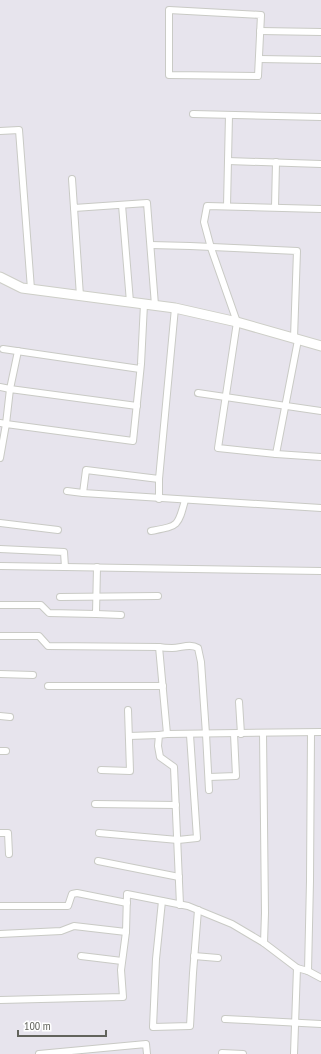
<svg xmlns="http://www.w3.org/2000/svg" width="321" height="1054" font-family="'PT Sans Narrow',sans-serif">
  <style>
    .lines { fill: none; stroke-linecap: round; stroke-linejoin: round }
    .street-casing { stroke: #c9cac5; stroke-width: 8 }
    .secondary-casing { stroke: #cdcec7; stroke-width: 11 }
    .street { stroke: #fff; stroke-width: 6 }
    .secondary { stroke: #fff; stroke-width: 9 }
  </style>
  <rect width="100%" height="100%" fill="#e7e4ed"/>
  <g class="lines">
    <g class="street-casing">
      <g id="street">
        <polygon points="169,10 261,15 258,76 169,75"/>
        <polyline points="260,31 321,32"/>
        <polyline points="259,59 321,60"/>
        <polyline points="193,114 321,117"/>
        <polyline points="0,131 19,130 31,289"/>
        <polyline points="228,161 321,164"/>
        <polyline points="72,179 74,208 147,203 155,305"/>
        <polyline points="122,205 130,302"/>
        <polyline points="227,206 229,115"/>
        <polyline points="275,207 276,162"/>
        <polyline points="74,208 80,296"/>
        <polyline points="151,245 190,246 297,251 294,338"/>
        <polyline points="175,308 159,479 86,470 83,493 321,508"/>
        <polyline points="298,340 276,454 218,448 237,322 211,248 204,222 207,206 321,209"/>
        <polyline points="3,349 140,369"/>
        <polyline points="0,387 10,389 18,351"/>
        <polyline points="198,393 321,411"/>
        <polyline points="0,423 6,424 10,389 137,406"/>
        <polyline points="276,454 321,457"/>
        <polyline points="0,458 6,424 133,441 141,364 144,304"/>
        <polyline points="67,491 83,493"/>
        <polyline points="159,499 159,479"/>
        <polyline points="0,523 58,530"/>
        <path d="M151 531C178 526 178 527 185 500"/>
        <polyline points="0,549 64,552 65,567"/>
        <polyline points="0,566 321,571"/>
        <polyline points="60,597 158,596"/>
        <polyline points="0,605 41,605 49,613 96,614 97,567"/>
        <polyline points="96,614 121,615"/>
        <polyline points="0,636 39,636 48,646 159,647 167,734 321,732"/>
        <path d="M159 647C164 648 168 648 172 648 181 648 190 643 198 648L201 662 206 734 209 790"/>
        <polyline points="0,674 33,675"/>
        <polyline points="48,686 163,686"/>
        <polyline points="239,702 241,734"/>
        <polyline points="0,716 10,717"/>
        <polyline points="263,733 265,913 264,943"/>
        <polyline points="167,734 159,735 158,746 160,757 174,767 180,905"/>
        <polyline points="129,736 159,735"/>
        <polyline points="0,751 6,751"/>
        <polyline points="101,770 130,771 128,710"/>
        <polyline points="209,777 236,776 234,734"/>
        <polyline points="95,804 176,805"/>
        <polyline points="0,833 8,833 9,854"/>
        <polyline points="99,833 178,840 197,838 190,735"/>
        <polyline points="98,861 179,877"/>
        <polyline points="162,901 156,959 153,1027 190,1026 193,973 198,910"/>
        <polyline points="0,906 68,906 72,894 77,893 127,903"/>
        <polyline points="0,934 61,931 74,926 126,932 127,894 188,906 232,924 264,943 297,968 308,971 321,978"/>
        <polyline points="81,956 122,961"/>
        <polyline points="194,956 218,958"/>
        <polyline points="308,971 310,881 311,733"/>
        <polyline points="0,1000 123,997 121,970 126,932"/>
        <polyline points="225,1019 321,1024"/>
        <polyline points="222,1053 243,1054"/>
        <polyline points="39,1054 146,1044 147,1054"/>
        <polyline points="294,1054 297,968"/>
      </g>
    </g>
    <g class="secondary-casing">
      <polyline id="secondary" points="0,277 22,288 175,308 237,322 321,346"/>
    </g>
    <use href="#street" class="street"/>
    <use href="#secondary" class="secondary"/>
  </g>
  <path d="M18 1030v6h88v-6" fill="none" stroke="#62635c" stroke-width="2"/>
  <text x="24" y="1030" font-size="12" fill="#62635c" stroke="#ffffff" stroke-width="3" paint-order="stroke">100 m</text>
</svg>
